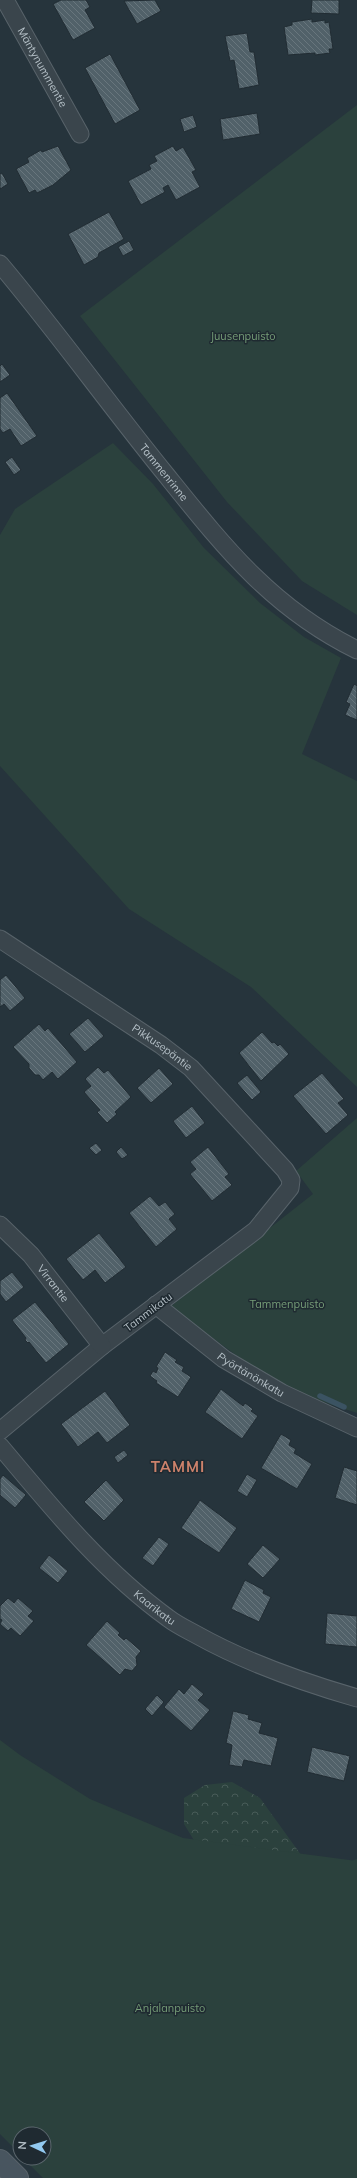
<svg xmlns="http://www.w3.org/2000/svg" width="357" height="2178" font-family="Mulish,sans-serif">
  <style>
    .forest { fill: url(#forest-crowns) }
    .park { fill: #2b413d }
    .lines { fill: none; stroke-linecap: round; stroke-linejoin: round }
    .stream { stroke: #3b5362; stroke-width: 5.5 }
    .building { fill: url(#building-back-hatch); stroke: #212c33 }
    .street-casing { stroke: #58636a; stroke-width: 19 }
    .secondary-casing { stroke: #58636a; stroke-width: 24 }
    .street { stroke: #3a454c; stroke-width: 17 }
    .secondary { stroke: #48555f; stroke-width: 22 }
    .labels { text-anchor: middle; stroke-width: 3; stroke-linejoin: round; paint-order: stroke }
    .street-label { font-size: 11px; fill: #b5c0c7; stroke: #1f2a31 }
    .park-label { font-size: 11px; fill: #759c77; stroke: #1f2a31 }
    .district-label { font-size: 15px; font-weight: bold; letter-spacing: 1px; fill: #cd826b; stroke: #1f2a31 }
  </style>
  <defs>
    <pattern id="forest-crowns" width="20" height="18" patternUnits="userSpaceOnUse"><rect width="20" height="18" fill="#2b413d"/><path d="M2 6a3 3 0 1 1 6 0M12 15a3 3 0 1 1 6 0" fill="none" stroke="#485b58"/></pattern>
    <pattern id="building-back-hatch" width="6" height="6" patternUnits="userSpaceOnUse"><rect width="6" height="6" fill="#516169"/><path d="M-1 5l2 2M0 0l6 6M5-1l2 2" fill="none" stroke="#68767d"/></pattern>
  </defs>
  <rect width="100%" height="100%" fill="#26343c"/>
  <polygon class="forest" points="232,1782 260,1798 309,1866 330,1869 357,1859 357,1962 200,1850 184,1824 184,1798 205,1785"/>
  <g class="park">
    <polygon points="357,105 357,615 302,581 227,502 80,316"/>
    <polygon points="113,443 153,484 204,548 260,603 304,637 341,658 302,754 357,781 357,1087 251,987 129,909 0,766 0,535 15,509"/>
    <polygon points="357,1118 357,1413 302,1395 247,1363 170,1307 313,1194 296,1171"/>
    <polygon points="0,1740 20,1755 90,1799 183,1838 357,1861 357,2178 43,2178 23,2158 44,2158 44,2134 20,2134 20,2154 0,2134"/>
  </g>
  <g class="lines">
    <polyline class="stream" points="320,1396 344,1407"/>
  </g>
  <g class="building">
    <polygon points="61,0 86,0 90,7 85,10 95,28 73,40 53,4"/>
    <polygon points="155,0 161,11 137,24 124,1"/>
    <polygon points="312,0 339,0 339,14 311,13"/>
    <polygon points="312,19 312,22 325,20 325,23 329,22 333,49 329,49 330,53 315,55 315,53 288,55 284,27 292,25 292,22"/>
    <polygon points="247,33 250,52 254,52 259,85 239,89 234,60 230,61 225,36"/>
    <polygon points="110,54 140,110 115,124 85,68"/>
    <polygon points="257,113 260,134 223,140 220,119"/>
    <polygon points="193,115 197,127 184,132 180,119"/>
    <polygon points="58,146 71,170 53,185 37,193 35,190 29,193 16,169 29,162 27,158 41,150 42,152"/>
    <polygon points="173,146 176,151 183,147 196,170 192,172 200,187 176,200 168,185 163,188 165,192 141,205 128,181 151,169 149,165 157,161 154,156"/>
    <polygon points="2,173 8,184 0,189 0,174"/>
    <polygon points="109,212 124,239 99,253 98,257 84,265 68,234"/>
    <polygon points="129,241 134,250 123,256 118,247"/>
    <polygon points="2,364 10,375 0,382 0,366"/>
    <polygon points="7,393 37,436 21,446 10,429 3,433 0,429 0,398"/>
    <polygon points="12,457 21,470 14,475 5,462"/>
    <polygon points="354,684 357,686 357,720 345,715 350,704 346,702"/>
    <polygon points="6,975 25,998 10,1011 4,1004 0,1007 0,980"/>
    <polygon points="88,1018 104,1036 85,1052 69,1034"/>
    <polygon points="39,1024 45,1031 48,1028 77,1062 58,1079 52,1072 43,1080 39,1075 35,1075 29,1068 29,1064 13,1047"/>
    <polygon points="262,1032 272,1043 274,1042 278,1046 280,1044 289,1054 261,1081 239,1053"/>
    <polygon points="98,1067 104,1073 108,1070 131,1097 115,1112 117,1114 107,1123 97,1112 100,1110 84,1092 91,1086 85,1079"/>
    <polygon points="159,1068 173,1084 151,1103 137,1088"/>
    <polygon points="322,1073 344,1099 338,1103 348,1115 326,1134 293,1096"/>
    <polygon points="247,1075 261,1092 252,1100 237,1083"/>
    <polygon points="192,1106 205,1123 186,1138 173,1121"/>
    <polygon points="96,1143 102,1150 96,1155 89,1148"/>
    <polygon points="121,1147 128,1155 122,1159 116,1152"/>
    <polygon points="208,1147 229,1174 225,1177 232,1185 212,1201 190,1174 196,1169 190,1162"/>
    <polygon points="150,1196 159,1206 165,1202 175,1214 169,1219 177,1229 156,1247 129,1213"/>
    <polygon points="99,1233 126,1267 105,1283 95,1270 83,1280 66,1259"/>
    <polygon points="12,1272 24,1287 6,1302 0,1294 0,1281"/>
    <polygon points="35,1302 69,1344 46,1363 29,1342 28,1343 25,1340 26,1338 12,1320"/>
    <polygon points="165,1352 177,1360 175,1362 184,1367 182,1371 191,1377 178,1397 156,1383 157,1381 150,1376 153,1371 156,1373 158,1368 156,1367"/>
    <polygon points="221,1389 243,1406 245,1403 253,1409 251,1411 258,1416 242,1439 205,1412"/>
    <polygon points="105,1391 130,1425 107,1443 98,1432 78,1447 61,1424"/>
    <polygon points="281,1434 291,1440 289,1445 296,1449 294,1453 312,1464 297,1489 261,1468"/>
    <polygon points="124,1450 128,1455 118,1463 114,1457"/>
    <polygon points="344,1467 357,1471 357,1505 335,1498"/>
    <polygon points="247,1474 257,1480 247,1497 237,1491"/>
    <polygon points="3,1475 26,1495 15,1508 0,1495 0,1479"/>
    <polygon points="106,1480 124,1500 104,1521 84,1502"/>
    <polygon points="200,1500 237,1528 219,1553 181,1528"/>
    <polygon points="159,1537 169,1544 153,1566 142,1558"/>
    <polygon points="263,1545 280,1559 263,1578 247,1564"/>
    <polygon points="49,1555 68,1571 58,1583 39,1568"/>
    <polygon points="245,1580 264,1590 263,1593 271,1597 259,1622 231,1609"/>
    <polygon points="8,1598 14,1603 18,1598 33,1611 28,1616 34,1621 20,1636 11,1628 8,1631 0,1624 2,1620 0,1619 0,1606"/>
    <polygon points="327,1613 357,1616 357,1647 325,1644"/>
    <polygon points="107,1621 120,1633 118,1635 124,1640 126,1638 141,1651 136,1657 137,1665 132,1671 125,1669 120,1675 86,1645"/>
    <polygon points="192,1684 204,1694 198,1700 210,1710 191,1731 164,1707 179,1689 184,1694"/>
    <polygon points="157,1695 164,1702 152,1716 145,1709"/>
    <polygon points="233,1711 249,1715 248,1719 262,1723 259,1733 278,1738 271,1766 244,1760 242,1767 229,1765 232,1745 226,1743"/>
    <polygon points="312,1747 350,1756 344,1781 307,1772"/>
  </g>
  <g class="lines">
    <g class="street-casing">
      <g id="street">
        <path id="s1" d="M5 0 80 134"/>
        <path id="s2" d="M0 264C58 333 110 406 167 476 225 548 272 608 357 650"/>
        <path id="s3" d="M0 939 161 1045 191 1068 285 1170 291 1180 290 1188 256 1230 102 1346 0 1431"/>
        <path id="s4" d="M0 1225 31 1255 102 1346"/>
        <path id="s5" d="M156 1305 224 1359 282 1393 357 1428"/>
        <path id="s6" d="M0 1446C52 1508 102 1570 168 1618 177 1625 188 1630 197 1635 247 1663 302 1682 357 1698"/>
      </g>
    </g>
    <g class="secondary-casing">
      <polyline id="secondary" points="0,2161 17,2178"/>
    </g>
    <use href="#street" class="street"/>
    <use href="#secondary" class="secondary"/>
  </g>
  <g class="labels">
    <g class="street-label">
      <text dy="4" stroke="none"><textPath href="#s1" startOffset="77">Mäntynummentie</textPath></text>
      <text dy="4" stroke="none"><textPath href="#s2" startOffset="265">Tammenrinne</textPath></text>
      <text dy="4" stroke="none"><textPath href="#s3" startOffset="195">Pikkusepäntie</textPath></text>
      <text dy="4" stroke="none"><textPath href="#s4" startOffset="79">Virrantie</textPath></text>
      <text transform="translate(148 1312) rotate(-37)" y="4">Tammikatu</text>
      <text dy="4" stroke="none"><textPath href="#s5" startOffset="118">Pyörtänönkatu</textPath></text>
      <text dy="4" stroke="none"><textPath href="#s6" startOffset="224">Kaarikatu</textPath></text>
    </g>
    <g class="park-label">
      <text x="243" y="340">Juusenpuisto</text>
      <text x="287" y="1308">Tammenpuisto</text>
      <text x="170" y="2012">Anjalanpuisto</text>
    </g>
    <g class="district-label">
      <text x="178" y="1472">TAMMI</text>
    </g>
  </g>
  <g transform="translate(32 2146) rotate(274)"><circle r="19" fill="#1f2a31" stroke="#5b666d"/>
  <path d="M0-3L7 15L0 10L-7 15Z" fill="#92c9f0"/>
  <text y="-6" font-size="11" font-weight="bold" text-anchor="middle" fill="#b5c0c7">N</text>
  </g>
</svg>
